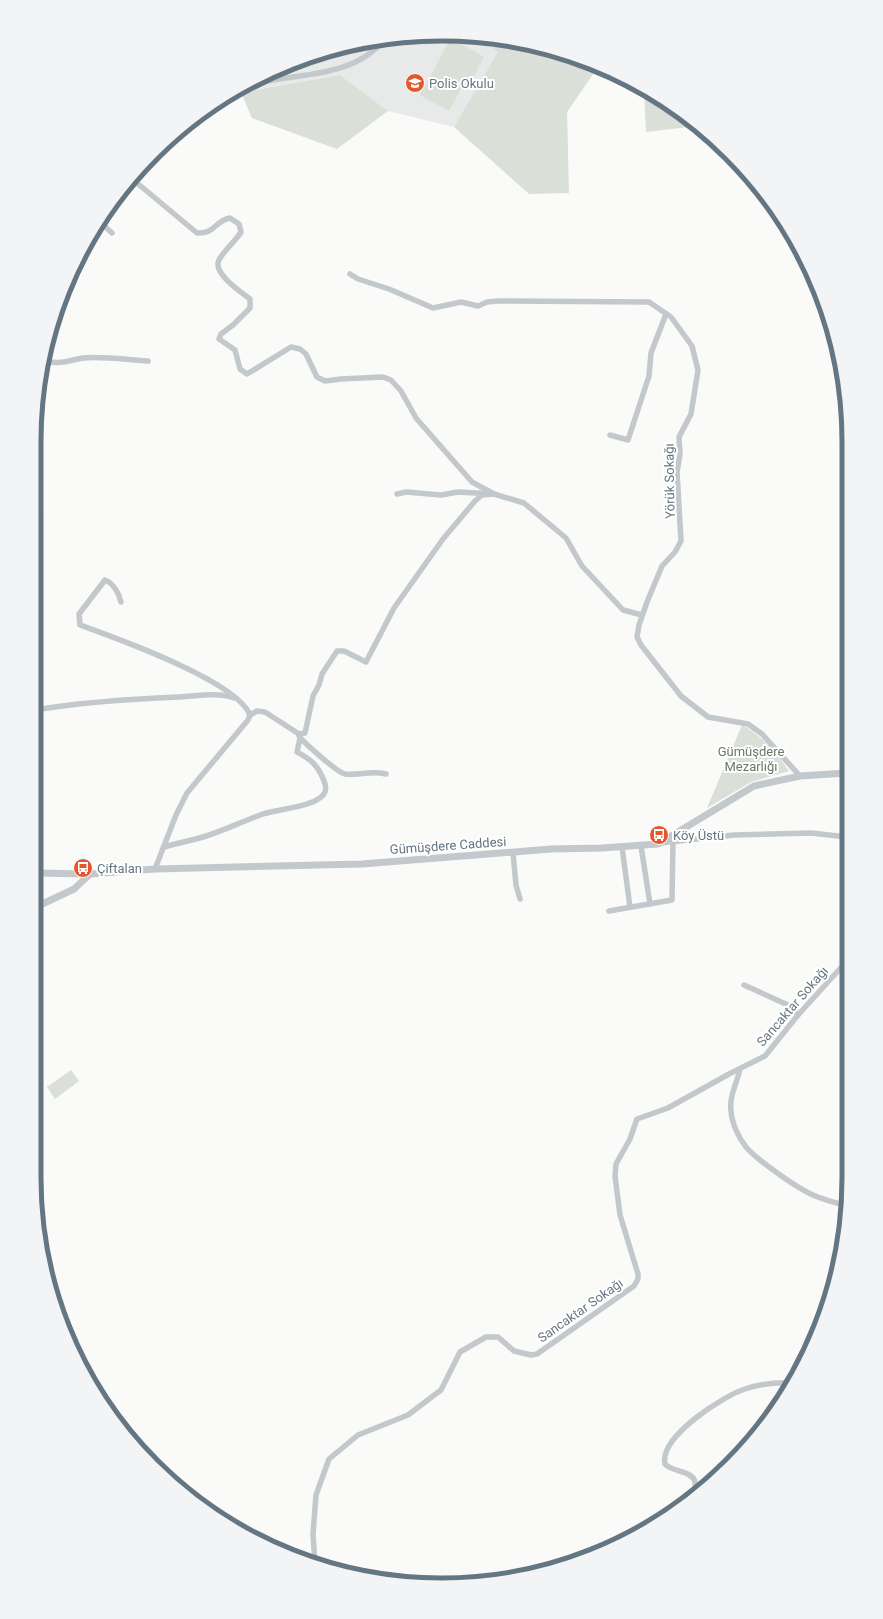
<svg xmlns="http://www.w3.org/2000/svg" width="883" height="1619" font-family="Roboto,sans-serif">
  <style>
    .built { fill: #e8e9e9 }
    .green { fill: #dadfd7 }
    .lines { fill: none; stroke-linecap: round; stroke-linejoin: round }
    .minor { stroke: #c3c8cc; stroke-width: 5.5 }
    .tertiary { stroke: #c3c8cc; stroke-width: 7 }
    .labels { text-anchor: middle; stroke-width: 4; stroke-linejoin: round; paint-order: stroke }
    .poi-label { font-size: 13px; fill: #657683; stroke: #fff; text-anchor: start }
    .street-label { font-size: 13px; fill: #657683; stroke: #fff }
    .park-label { font-size: 13px; fill: #687a64; stroke: #fff }
    .rim { fill: none; stroke: #657683; stroke-width: 5 }
  </style>
  <rect width="100%" height="100%" fill="#fafaf8"/>
  <polygon class="built" points="415,35 481,37 499,52 454,127 388,111 340,75 254,90 207,110 261,76 336,48"/>
  <g class="green">
    <polygon points="481,37 494,37 572,56 598,67 567,112 569,193 529,194 454,127 498,52"/>
    <polygon points="451,38 484,57 467,89 433,71"/>
    <polygon points="433,71 462,87 449,111 420,95"/>
    <polygon points="340,75 388,111 337,149 252,118 242,95 255,90"/>
    <polygon points="628,81 645,88 697,126 646,132 644,92"/>
    <path d="M742 725C762 736 776 752 789 771L751 782 707 808Z"/>
    <polygon points="71,1070 79,1081 55,1099 47,1087"/>
  </g>
  <g class="lines">
    <g class="minor">
      <path d="M245 86C292 72 350 81 384 40"/>
      <path d="M131 178 197 233C216 234 214 221 230 218L239 224 241 232C235 242 224 250 219 260 212 273 241 292 250 299V308L233 325 221 334 219 339 235 350 240 369 247 374 291 347 300 349 306 354 317 377 325 381 341 379 383 377 391 380 401 391 416 418 472 482 494 494 524 503 566 538 582 566 623 610 642 615"/>
      <polyline points="100,222 112,233"/>
      <polyline points="350,274 358,279 389,289 433,308 461,302 478,306 487,302 498,301 649,302 671,317 692,346 698,370 691,414 679,437 680,454 677,472 681,541 675,552 662,566 647,602 639,625 637,637 641,645 681,696 708,717 748,724 762,734 800,776"/>
      <path d="M44 360C58 366 70 360 83 358 102 356 129 360 148 361"/>
      <polyline points="610,435 628,440 649,376 651,353 666,314"/>
      <path d="M121 602C119 593 113 583 105 580L79 614 80 625C116 638 237 681 250 715L248 720 187 793 176 815 155 869"/>
      <path d="M35 710C82 702 131 699 179 697 197 696 217 692 234 698"/>
      <polyline points="250,715 257,711 265,712 299,734 305,733 313,696 319,685 322,674 337,651 344,651 366,662 394,608 443,539 475,501 482,495 494,494 458,492 441,495 406,492 397,494"/>
      <path d="M299 736C303 742 338 773 345 774 359 776 370 770 386 774"/>
      <polyline points="660,843 734,835 811,833 847,837"/>
      <polyline points="641,846 650,904"/>
      <path d="M164 847C177 843 190 841 203 837 223 831 243 821 263 814 277 809 319 807 325 792 328 785 319 769 314 764 310 759 302 755 297 752L300 738"/>
      <polyline points="622,847 630,907"/>
      <polyline points="513,853 516,885 520,899"/>
      <polyline points="609,911 672,900 673,842"/>
      <polyline points="744,985 788,1005 798,1015"/>
      <path d="M740 1069C737 1083 729 1096 731 1111 732 1123 738 1137 746 1147 757 1160 797 1188 813 1195 824 1200 836 1203 848 1206"/>
      <path d="M695 1496C694 1491 696 1487 695 1482 693 1471 672 1472 665 1464 659 1437 723 1396 745 1389 760 1384 777 1382 793 1383"/>
      <polyline points="315,1564 313,1534 316,1495 329,1459 358,1435 408,1415 441,1390 460,1352 486,1337 498,1337 514,1351 531,1355 537,1354 634,1286 638,1279 638,1274 620,1215 615,1176 616,1164 630,1139 637,1119 668,1108 729,1074 765,1056 798,1015 847,961"/>
    </g>
    <g class="tertiary">
      <polyline points="34,873 90,874 155,869 362,864 551,849 602,848 658,844 754,786 800,776 847,773"/>
      <polyline points="34,908 74,889 90,874"/>
    </g>
  </g>
  <defs>
    <g id="school-disc" transform="scale(1)"><circle r="9.5" fill="#e4572e" stroke="#fff"/><path d="M0-5L7-2L0 1L-7-2ZM-4 1L0 2.5L4 1V4Q0 6-4 4Z" fill="#fff"/></g>
    <g id="bus-disc" transform="scale(1)"><circle r="9.5" fill="#e4572e" stroke="#fff"/><path d="M-5-6H5V4H4V6H2V4H-2V6H-4V4H-5ZM-3.5-4V0h7V-4ZM-3.5 1.2v1.5H-2V1.2ZM2 1.2v1.5H3.5V1.2Z" fill="#fff"/></g>
  </defs>
  <g fill-rule="evenodd">
    <use href="#school-disc" x="415" y="83"/>
    <use href="#bus-disc" x="659" y="835"/>
    <use href="#bus-disc" x="83" y="868"/>
  </g>
  <g class="labels">
    <g class="poi-label">
      <text x="429" y="88">Polis Okulu</text>
      <text x="673" y="840">Köy Üstü</text>
      <text x="97" y="873">Çiftalan</text>
    </g>
    <g class="street-label">
      <text transform="translate(669 481) rotate(-91)" y="5">Yörük Sokağı</text>
      <text transform="translate(448 845) rotate(-4)" y="5">Gümüşdere Caddesi</text>
      <text transform="translate(792 1006) rotate(-49)" y="5">Sancaktar Sokağı</text>
      <text transform="translate(580 1310) rotate(-35)" y="5">Sancaktar Sokağı</text>
    </g>
    <g class="park-label">
      <text x="751" y="756">Gümüşdere<tspan x="751" dy="15">Mezarlığı</tspan></text>
    </g>
  </g>
  <path d="M0 0H883V1619H0ZM441 41H442A400 400 0 0 1 842 441V1178A400 400 0 0 1 442 1578H441A400 400 0 0 1 41 1178V441A400 400 0 0 1 441 41Z" fill="#f3f4f5" fill-rule="evenodd"/>
  <path class="rim" d="M441 41H442A400 400 0 0 1 842 441V1178A400 400 0 0 1 442 1578H441A400 400 0 0 1 41 1178V441A400 400 0 0 1 441 41Z"/>
</svg>
